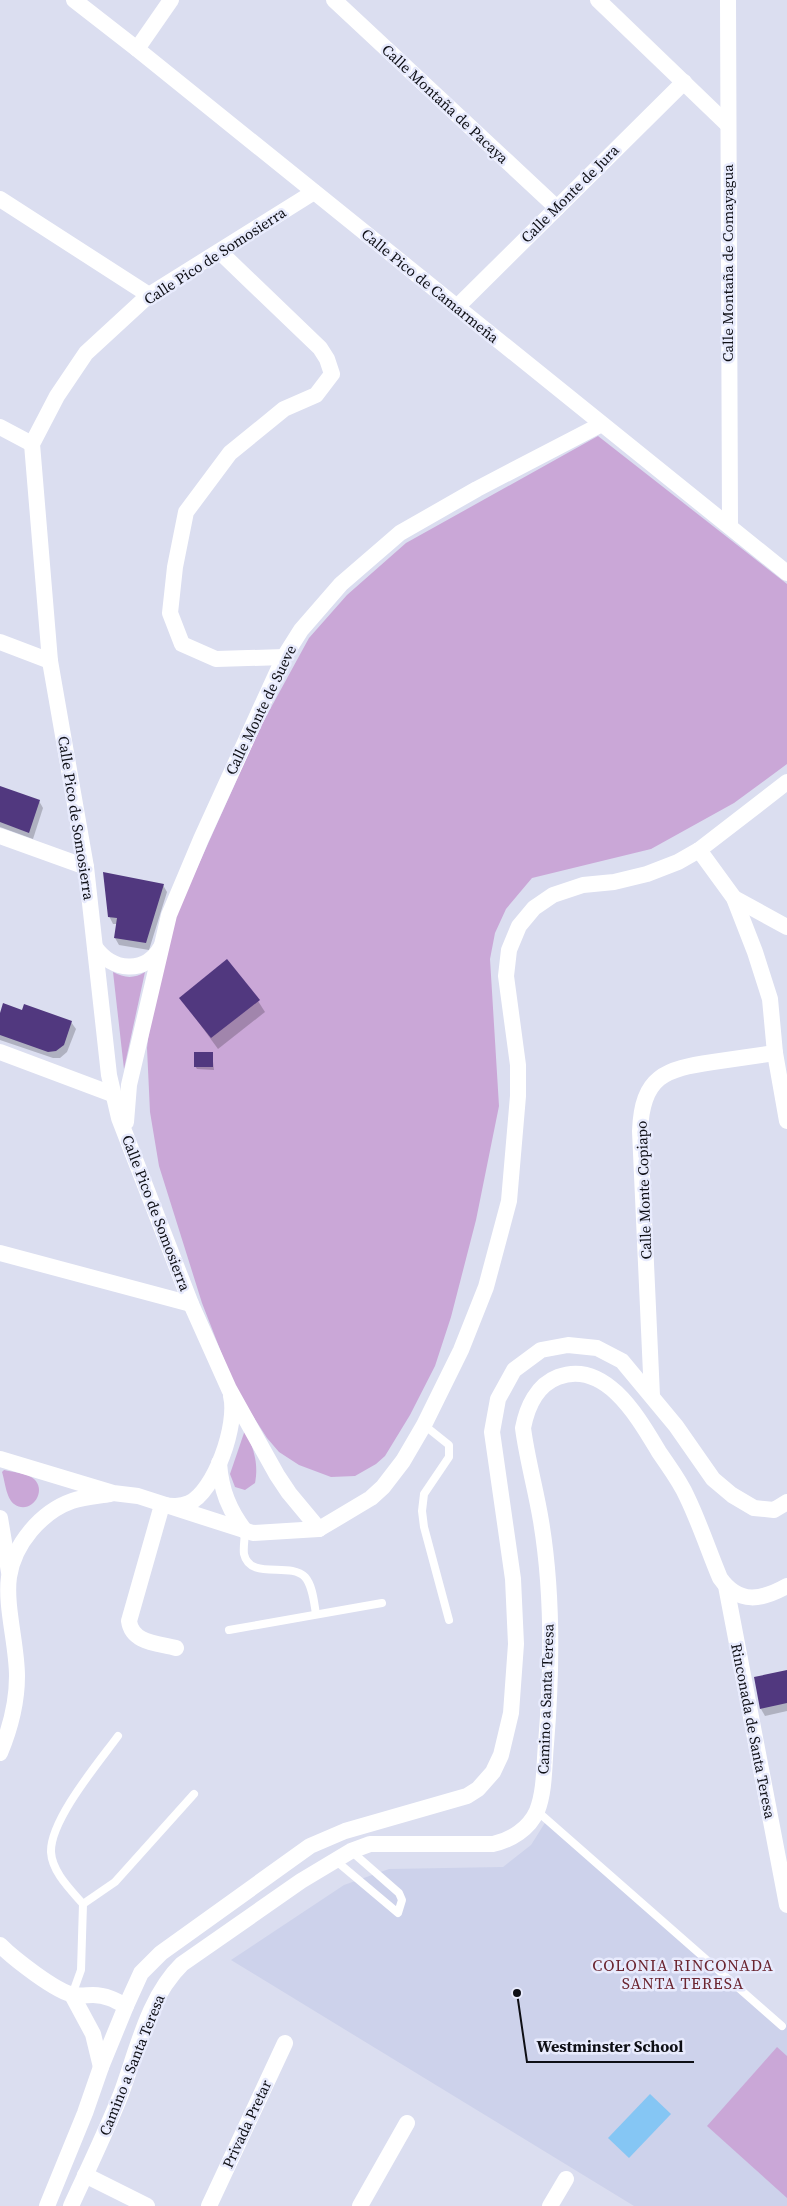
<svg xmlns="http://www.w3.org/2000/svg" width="787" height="2206" font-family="'Source Serif 4',serif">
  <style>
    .built { fill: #cdd2eb }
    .green { fill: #caa7d7 }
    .water { fill: #85c6f4 }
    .shadow { fill: #0003 }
    .building { fill: #51387f }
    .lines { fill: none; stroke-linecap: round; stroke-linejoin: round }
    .lane { stroke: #fff; stroke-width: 8 }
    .street { stroke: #fff; stroke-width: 16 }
    .labels { text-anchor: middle; stroke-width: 5; stroke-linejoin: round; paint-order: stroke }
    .street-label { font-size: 15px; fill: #0e0f15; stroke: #e8ebfd }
    .neighbourhood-label { font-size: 16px; letter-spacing: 1px; fill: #6b2530; stroke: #e8ebfd }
    .leader { fill: none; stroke: #0e0f15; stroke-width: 2 }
    .callout-dot { fill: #0e0f15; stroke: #e8ebfd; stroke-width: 2 }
    .callout-label { font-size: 16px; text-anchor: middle; font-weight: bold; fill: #0e0f15; stroke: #e8ebfd; stroke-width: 5; stroke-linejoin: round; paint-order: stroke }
  </style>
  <rect width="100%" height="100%" fill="#dbdef0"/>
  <polygon class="built" points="548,1818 787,2025 787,2206 634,2206 231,1960 344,1885 389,1869 503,1867 531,1845"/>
  <g class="green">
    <polygon points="598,436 787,584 787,764 734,803 651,849 532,878 506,909 495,933 490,959 499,1106 476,1220 451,1317 435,1366 410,1415 385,1456 376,1464 355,1476 331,1477 299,1465 279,1452 267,1438 235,1388 202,1303 159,1166 150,1112 147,1048 151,1012 175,917 262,724 309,638 347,595 406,543"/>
    <path d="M113 972C124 978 134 979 145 972L124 1069Z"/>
    <path d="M245 1430C253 1447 259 1463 255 1483L245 1490 235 1487 230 1474Z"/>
    <path d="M4 1470C13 1472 27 1473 34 1479 48 1492 30 1516 14 1504 6 1498 5 1481 2 1472Z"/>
    <polygon points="777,2047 787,2056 787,2198 707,2126"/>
  </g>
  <polygon class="water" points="650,2094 671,2114 629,2158 608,2138"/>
  <g class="shadow">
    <polygon points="0,787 39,801 43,808 33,839 0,827"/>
    <polygon points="163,885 167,892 149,950 119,945 115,938 117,924 113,924 109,916"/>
    <polygon points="181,998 258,1001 265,1012 218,1049"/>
    <polygon points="23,1012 71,1022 76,1029 67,1052 60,1058 53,1058 0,1040 0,1017"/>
    <polygon points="212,1053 214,1070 197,1069 195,1066"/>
    <polygon points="787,1671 787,1711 765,1716 761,1709"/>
  </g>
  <g class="building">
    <polygon points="0,786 40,800 29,833 0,822"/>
    <polygon points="103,872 164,884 146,943 114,938 117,918 108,917"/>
    <polygon points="227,959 260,1000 211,1038 179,998"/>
    <polygon points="3,1003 22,1010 24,1004 72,1021 64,1045 56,1051 48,1052 0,1035 0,1013"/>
    <rect x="194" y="1052" width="19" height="15"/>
    <polygon points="787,1670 787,1703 760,1709 754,1677"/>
  </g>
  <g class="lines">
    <g class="lane">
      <polyline points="424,1425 449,1445 449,1457 424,1494 422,1511 424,1527 449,1620"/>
      <path d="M245 1531C245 1538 243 1547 244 1554 250 1581 290 1561 305 1577 313 1586 314 1603 316 1614"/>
      <polyline points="229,1630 382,1603"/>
      <polyline points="537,1811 782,2026"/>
      <polyline points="335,1860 398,1913 402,1900 399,1893 351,1851"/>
      <path d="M83 1904C71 1890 52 1872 51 1852 50 1820 99 1762 118 1736"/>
      <polyline points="72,1995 81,1970 83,1904 115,1882 194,1794"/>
    </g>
    <g class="street">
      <polyline points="74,0 137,49 787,573"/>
      <polyline points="334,0 557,208"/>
      <polyline points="598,0 727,124"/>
      <polyline points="728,0 730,526"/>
      <polyline points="137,49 171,0"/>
      <polyline points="314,192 149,295 86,353 57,396 32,444 50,661 86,867 109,1075 119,1118 191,1304 229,1389 277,1475 289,1493 319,1529"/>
      <polyline points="0,199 149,295"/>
      <polyline points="220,252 320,348 327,359 332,374 316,395 284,409 230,453 186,512 175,567 170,613 182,644 216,659 284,657"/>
      <polyline points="457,307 684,82"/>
      <polyline points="0,427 32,444"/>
      <polyline points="0,642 50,661"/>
      <polyline points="0,836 86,867"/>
      <polyline points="699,850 734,898 755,952 770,999 775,1053 787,1121"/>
      <polyline points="734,898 787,927"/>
      <path d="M95 947C112 971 145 975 161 947"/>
      <polyline points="0,1052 112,1094"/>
      <polyline points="126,1122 129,1085 169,915 201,839 284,657 301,630 341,584 400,533 477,489 600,425"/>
      <polyline points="0,1253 191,1304"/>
      <path d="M652 1396 640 1131C642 1076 665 1069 713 1062 734 1059 754 1056 775 1053"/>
      <polyline points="0,1459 113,1493 138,1496 253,1533 319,1529 371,1498 383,1487 403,1461 424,1425 461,1350 486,1287 509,1201 518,1096 518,1065 506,976 509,950 519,926 534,908 553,895 583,885 614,882 647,874 678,862 699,850 787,782"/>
      <path d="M219 1463C221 1490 229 1510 245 1531"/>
      <polyline points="0,1518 9,1572"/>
      <polyline points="726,1586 787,1905"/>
      <path d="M176 1648C157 1643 132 1643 129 1621L162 1505C171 1506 180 1507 189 1503 215 1491 238 1424 231 1396"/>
      <path d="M0 1753C10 1729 17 1702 17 1676 17 1645 5 1606 9 1577 14 1544 41 1512 72 1501 84 1497 98 1496 110 1494"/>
      <path d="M0 1945C13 1958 56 1992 74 1995 80 1996 87 1995 93 1995 106 1995 115 2000 126 2006"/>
      <polyline points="72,1995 93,2034 101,2067"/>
      <polyline points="85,2175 147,2206"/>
      <polyline points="47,2206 85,2113 101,2067 126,2006 141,1973 161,1953 310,1846 345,1831 467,1796 478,1789 493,1772 501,1755 511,1713 516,1644 513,1579 492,1432 498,1399 514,1370 541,1350 568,1345 597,1348 622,1361 676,1426 713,1479 732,1495 754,1508 774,1510 787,1502"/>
      <path d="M71 2206C88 2169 106 2132 121 2094 137 2051 148 1997 182 1964L301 1881 351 1851 370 1844H493C511 1840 529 1829 537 1811 545 1791 544 1765 546 1744 552 1671 553 1593 541 1521 536 1490 527 1459 523 1428 527 1407 537 1385 558 1377 606 1359 639 1419 659 1452 669 1467 680 1481 687 1497 700 1524 709 1552 720 1578 739 1605 762 1600 787 1586"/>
      <polyline points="209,2206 285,2043"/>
      <polyline points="360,2206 407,2123"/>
      <polyline points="550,2206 566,2179"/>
    </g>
  </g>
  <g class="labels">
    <g class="street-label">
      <text transform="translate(445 104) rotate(43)" y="5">Calle Montaña de Pacaya</text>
      <text transform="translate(570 194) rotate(-45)" y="5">Calle Monte de Jura</text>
      <text transform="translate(215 256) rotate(-33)" y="5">Calle Pico de Somosierra</text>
      <text transform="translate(728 263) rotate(-90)" y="5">Calle Montaña de Comayagua</text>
      <text transform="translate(430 286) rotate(39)" y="5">Calle Pico de Camarmeña</text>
      <text transform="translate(261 710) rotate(-64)" y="5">Calle Monte de Sueve</text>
      <text transform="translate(76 818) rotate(81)" y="5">Calle Pico de Somosierra</text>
      <text transform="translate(644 1190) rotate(-92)" y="5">Calle Monte Copiapo</text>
      <text transform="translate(156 1213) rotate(69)" y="5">Calle Pico de Somosierra</text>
      <text transform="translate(546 1699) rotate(-88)" y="5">Camino a Santa Teresa</text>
      <text transform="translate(753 1731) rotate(79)" y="5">Rinconada de Santa Teresa</text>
      <text transform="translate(132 2065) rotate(-68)" y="5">Camino a Santa Teresa</text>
      <text transform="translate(247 2124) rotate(-65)" y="5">Privada Pretar</text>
    </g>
    <g class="neighbourhood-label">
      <text x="683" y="1971">COLONIA RINCONADA<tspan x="683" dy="18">SANTA TERESA</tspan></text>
    </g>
  </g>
  <path class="leader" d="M517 1993L527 2062H694"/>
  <circle class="callout-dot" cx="517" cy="1993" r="5"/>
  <g class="callout-label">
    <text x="610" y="2052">Westminster School</text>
  </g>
</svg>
